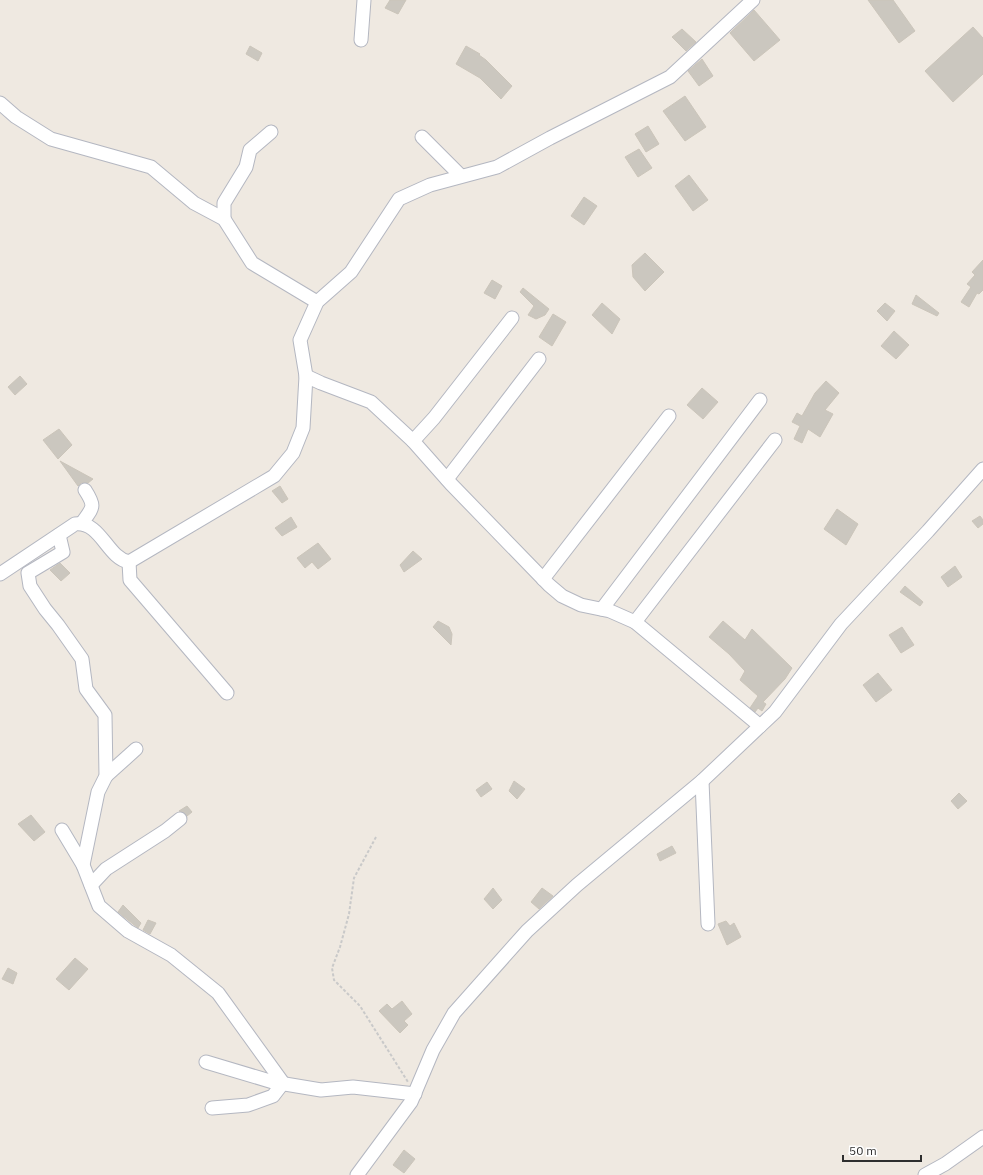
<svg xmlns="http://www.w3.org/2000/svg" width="983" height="1175" font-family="'IBM Plex Sans',sans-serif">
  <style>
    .building { fill: #cbc7bf; stroke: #cbc5ba }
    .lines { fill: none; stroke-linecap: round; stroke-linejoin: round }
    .minor-casing { stroke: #b4b7c1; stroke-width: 15 }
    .path { stroke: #c9c9c9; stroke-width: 2; stroke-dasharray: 3 2; stroke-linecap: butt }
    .minor { stroke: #fff; stroke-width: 13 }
  </style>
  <rect width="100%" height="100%" fill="#efe9e1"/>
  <g class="building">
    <polygon points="390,0 406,0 398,14 385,8"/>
    <polygon points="868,0 893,0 915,31 899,43"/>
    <polygon points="754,10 780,40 754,61 730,33"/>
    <polygon points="973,27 983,38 983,74 953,102 925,71"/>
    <polygon points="682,29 696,42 686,51 672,37"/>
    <polygon points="250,46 262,53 258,61 246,54"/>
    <polygon points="466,46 480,54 479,55 486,60 512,86 501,99 480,78 456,64"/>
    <polygon points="702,59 713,76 699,86 688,71"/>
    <polygon points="685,96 706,127 685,141 663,111"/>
    <polygon points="648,126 659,144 646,152 635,134"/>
    <polygon points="639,149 652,168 638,177 625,157"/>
    <polygon points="689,175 708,200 693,211 675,186"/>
    <polygon points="584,197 597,206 584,225 571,216"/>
    <polygon points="645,253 664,272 645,291 633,277 632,265"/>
    <polygon points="983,260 983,290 979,294 977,293 969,307 961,302 971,287 967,284 975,275 972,272"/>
    <polygon points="492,280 502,286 495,299 484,293"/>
    <polygon points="523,288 549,309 545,315 536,319 528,315 534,306 520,292"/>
    <polygon points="916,295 939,313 937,316 912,304"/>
    <polygon points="602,303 620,319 612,334 592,315"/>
    <polygon points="885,303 895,311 887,321 877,311"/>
    <polygon points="553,314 566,322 552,346 539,337"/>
    <polygon points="894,331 909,345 896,359 881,346"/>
    <polygon points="20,376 27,384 15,395 8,387"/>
    <polygon points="826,381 839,393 825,410 833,414 820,437 808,429 802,443 794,439 800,426 792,422 797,413 802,416 815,393"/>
    <polygon points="702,388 718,402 703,419 687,405"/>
    <polygon points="59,429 72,445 58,459 43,440"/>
    <polygon points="60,461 93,479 88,483 81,483 78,486"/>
    <polygon points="280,486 288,499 282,503 272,491"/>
    <polygon points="837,509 858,524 846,545 824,529"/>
    <polygon points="980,516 983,520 983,524 978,528 972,521"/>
    <polygon points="291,517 297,527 282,536 275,528"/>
    <polygon points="318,543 331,559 318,569 312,562 305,568 297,558"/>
    <polygon points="413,551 422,559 404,572 400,565"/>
    <polygon points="60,563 70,573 61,581 50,570"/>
    <polygon points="955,566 962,577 948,587 941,577"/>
    <polygon points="905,586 923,602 920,606 900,592"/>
    <polygon points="438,621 449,627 452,634 451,645 433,627"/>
    <polygon points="723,621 745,640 752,629 792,668 785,679 763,702 766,704 762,711 758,708 755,712 750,708 758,696 740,680 745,671 729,654 709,637"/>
    <polygon points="902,627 914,645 901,653 889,635"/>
    <polygon points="878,673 892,690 876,702 863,685"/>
    <polygon points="514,781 525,789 517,799 509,791"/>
    <polygon points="487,782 492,789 481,797 476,790"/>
    <polygon points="959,793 967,801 958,809 951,801"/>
    <polygon points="187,806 192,812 187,816 183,812 179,811"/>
    <polygon points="31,815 45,832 34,841 18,824"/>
    <polygon points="672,846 676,853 660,861 657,854"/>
    <polygon points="493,888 502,900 493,909 484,899"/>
    <polygon points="542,888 553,896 539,909 531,902"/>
    <polygon points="123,905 141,923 138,928 118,912"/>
    <polygon points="148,920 156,923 150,934 143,930"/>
    <polygon points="726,921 730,926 734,923 741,937 727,945 718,924"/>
    <polygon points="75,958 88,969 69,990 56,979"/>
    <polygon points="8,968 17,973 13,984 2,979"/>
    <polygon points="402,1001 412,1014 404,1021 408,1025 400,1033 379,1011 387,1004 392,1009"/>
    <polygon points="404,1150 415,1159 404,1173 393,1165"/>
  </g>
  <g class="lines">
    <g class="minor-casing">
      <g id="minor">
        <polyline points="361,40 364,0"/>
        <polyline points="0,103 16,117 51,139 151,167 194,203 224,219 252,263 317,302"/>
        <polyline points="422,137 461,176"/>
        <polyline points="224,219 224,203 246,167 250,150 271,132"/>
        <polyline points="306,376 321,383 371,402 413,441 451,484 549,585 562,596 581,605 610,611 635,622 760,726"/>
        <polyline points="413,441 434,418 512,318"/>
        <polyline points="447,479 539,359"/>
        <path d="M82 523C93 507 96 507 85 490"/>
        <polyline points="59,535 63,552 28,573 30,586 45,609 58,625 82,659 86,689 105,715 106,776 98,792 83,865"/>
        <polyline points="129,562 130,580 227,693"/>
        <path d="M0 574 75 524C101 521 107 558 129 562L274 476 293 453 303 428 306 376 300 340 317 302 351 272 399 199 430 185 497 167 550 138 670 77 753 0"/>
        <polyline points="543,579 669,416"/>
        <polyline points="602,609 760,400"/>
        <polyline points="635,622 775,440"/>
        <polyline points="106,776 136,749"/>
        <polyline points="702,781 708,924"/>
        <polyline points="62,830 83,865 99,906 128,931 171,955 218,993 283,1083 273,1096 248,1105 212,1108"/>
        <polyline points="91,885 106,869 165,831 180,819"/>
        <polyline points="206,1062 273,1082 321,1090 353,1087 415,1094"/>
        <polyline points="357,1175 411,1102 433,1050 454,1013 527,931 577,885 702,781 775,712 841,624 928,531 983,469"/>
        <polyline points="925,1175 945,1164 983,1137"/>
      </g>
    </g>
    <polyline class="path" points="376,837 354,878 349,914 340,947 332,968 334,980 360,1006 408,1082"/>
    <use href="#minor" class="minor"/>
  </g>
  <path d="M843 1155v6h78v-6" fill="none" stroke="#2e2e2e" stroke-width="2"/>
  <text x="849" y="1155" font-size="12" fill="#2e2e2e" stroke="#ffffff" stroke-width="3" paint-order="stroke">50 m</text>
</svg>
